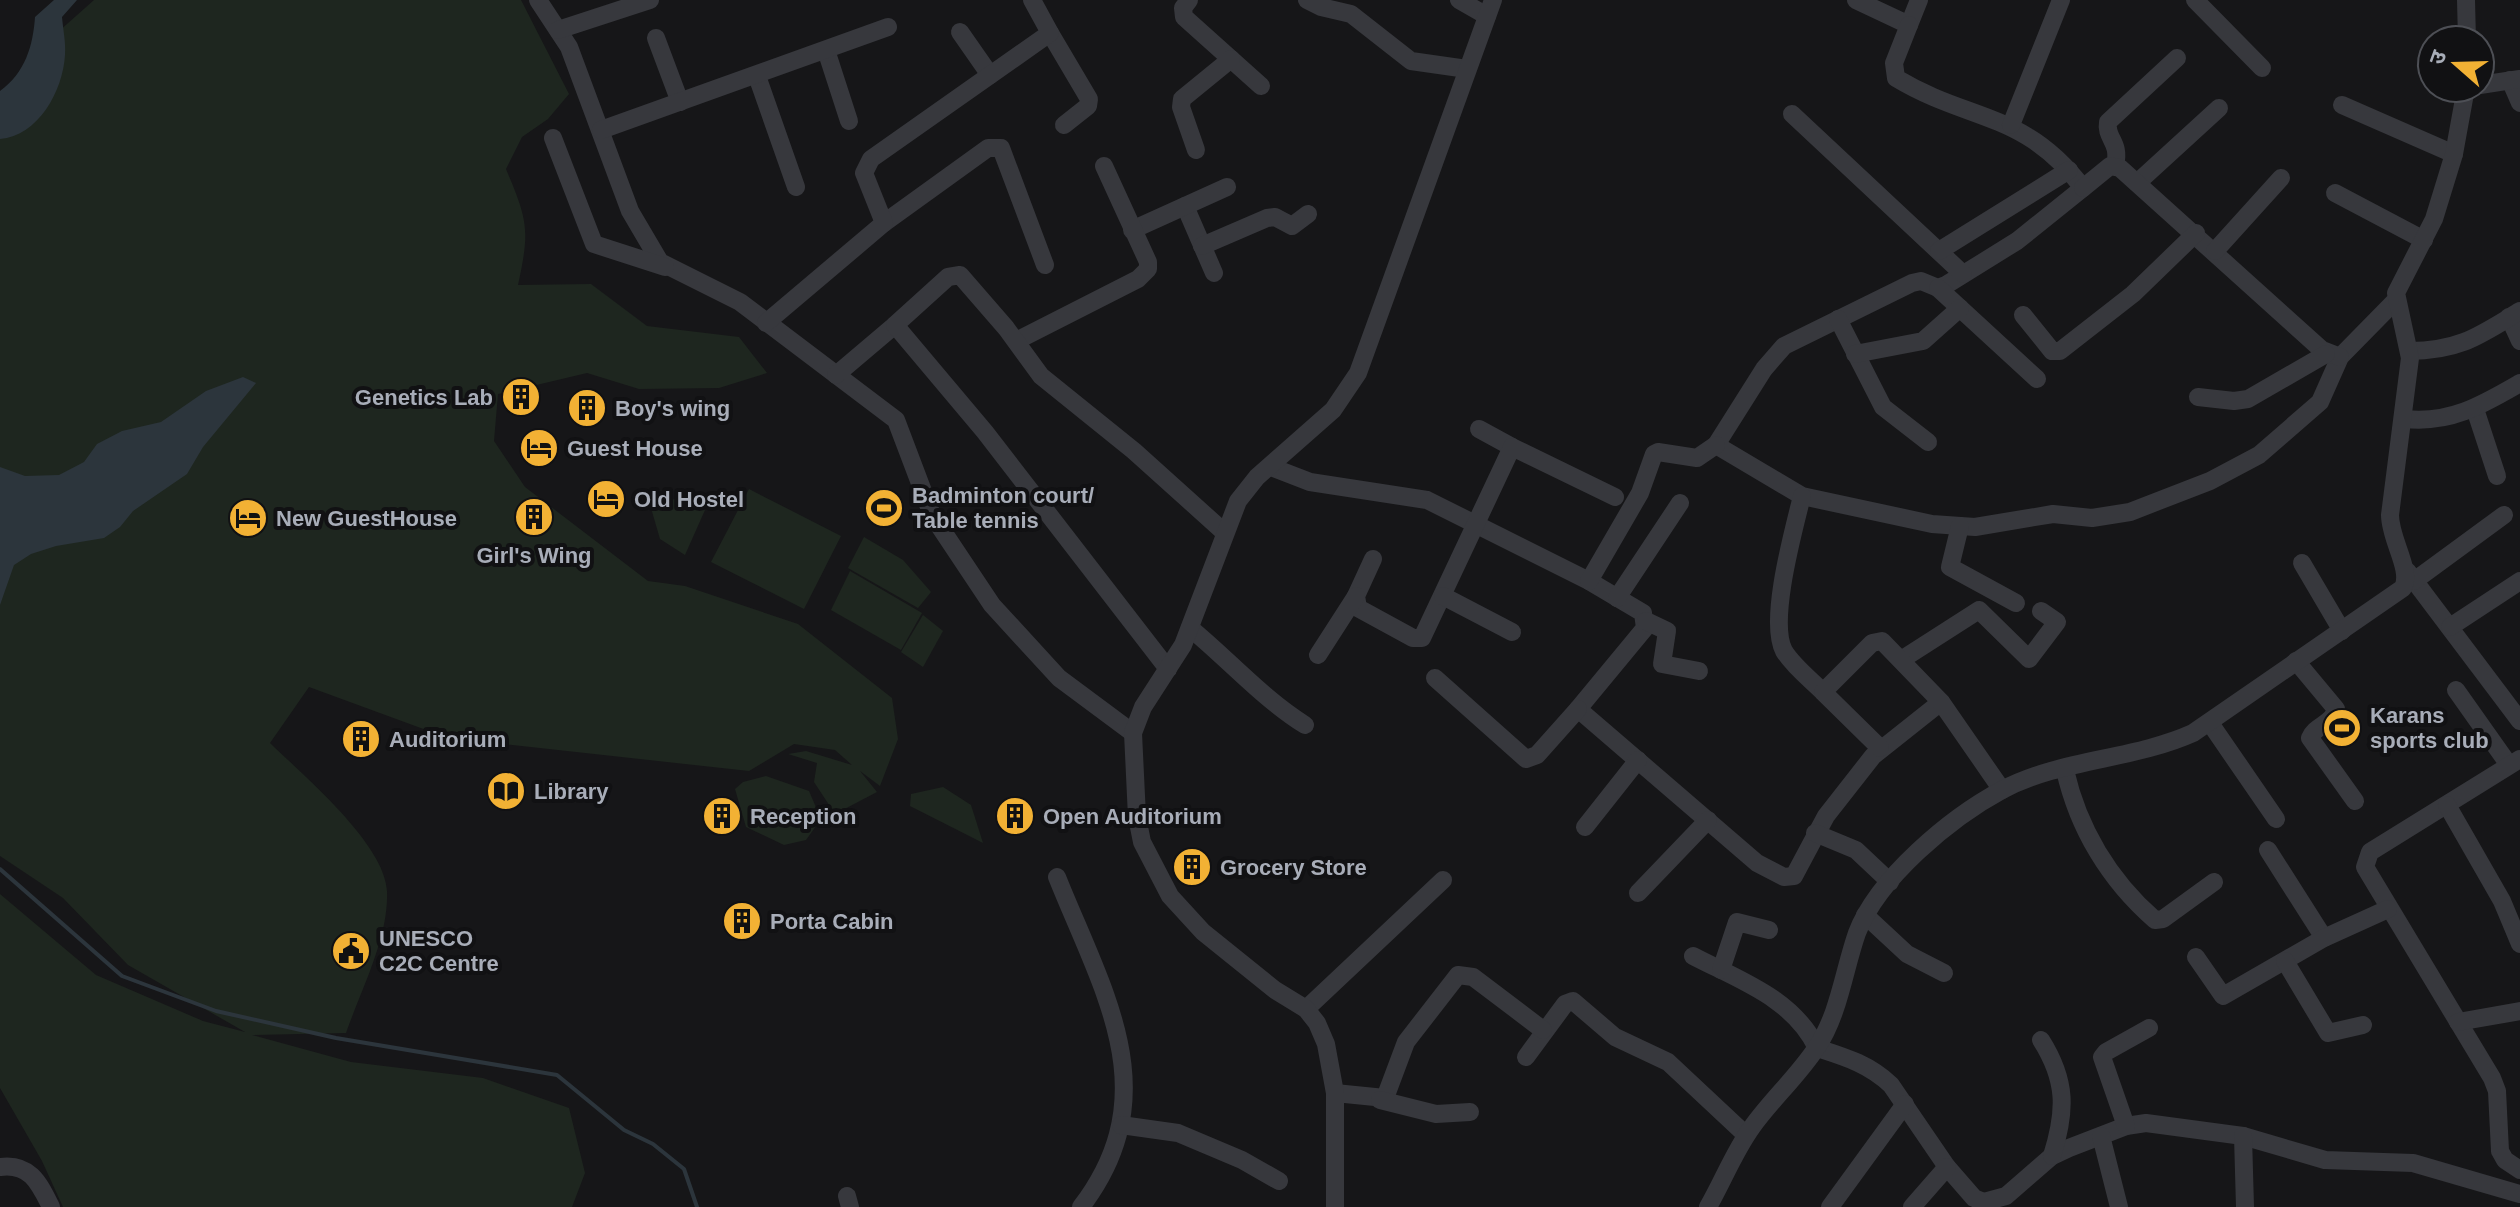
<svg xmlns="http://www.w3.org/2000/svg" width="2520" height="1207" font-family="Arial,'Noto Sans Devanagari',sans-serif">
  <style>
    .green { fill: #1e261f }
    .water { fill: #2c353c }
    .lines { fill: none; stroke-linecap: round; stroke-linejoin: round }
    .stream { stroke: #2c353c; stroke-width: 4 }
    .minor { stroke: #37383d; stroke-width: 18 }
    .labels { text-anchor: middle; stroke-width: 8; stroke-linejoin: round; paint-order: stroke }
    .poi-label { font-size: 22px; font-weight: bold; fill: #a8adb8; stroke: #111113; text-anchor: start }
  </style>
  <rect width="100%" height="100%" fill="#161618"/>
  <g class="green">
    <path d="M94 0H521L569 94 548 119 522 137 506 169C528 221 530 230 518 285L591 284 647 326 739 337 767 373 719 388 639 389 587 373 498 394 494 441 525 487 648 581 685 586 798 624 892 698 898 739 880 786 860 771 877 792 835 814 814 782 817 763 788 754 806 751 852 765 835 750 794 744 749 771 448 738 309 687 270 743C303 775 385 844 387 891 389 937 361 990 346 1033L252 1035 351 1062 483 1078 569 1108 585 1173 572 1207H63L42 1161 0 1088V894L96 975 203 1021 245 1032 128 965 63 898 0 856V135L58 32Z"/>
    <polygon points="749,489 841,536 804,609 711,562"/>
    <polygon points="682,496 705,510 685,555 660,539 651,508"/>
    <polygon points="864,537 903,560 931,592 918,608 848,568"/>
    <polygon points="850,571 922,613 901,650 831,610"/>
    <polygon points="923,615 943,631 923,667 901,652"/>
    <polygon points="766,776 809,791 821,819 806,840 784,845 746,827 735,789 743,782"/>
    <polygon points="943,787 971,805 983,843 910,806 911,794"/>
  </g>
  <g class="water">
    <path d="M54 0H77L62 17C63 29 66 43 65 55 63 91 38 136 0 139V91C25 73 33 46 35 17Z"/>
    <polygon points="243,377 256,383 203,447 187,474 133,511 120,527 104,538 56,546 31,554 14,565 0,605 0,467 25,476 59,475 84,462 97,444 122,431 161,422 206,391"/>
  </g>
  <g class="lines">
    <polyline class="stream" points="0,869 122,976 216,1011 336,1038 557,1075 624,1130 653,1144 684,1169 697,1207"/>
    <g class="minor">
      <polyline points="538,0 569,47 630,211 660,262 740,302 896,420 932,515 992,605 1059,678 1133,733"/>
      <polyline points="1189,0 1183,8 1184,17 1261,86"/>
      <polyline points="1307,0 1321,7 1351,14 1411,61 1467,69"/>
      <polyline points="1459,0 1487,16"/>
      <polyline points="1856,0 1909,25 1919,0"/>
      <polyline points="2195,0 2262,68"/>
      <polyline points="2466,0 2467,40"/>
      <path d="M1909 25 1894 63 1896 78C1969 122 2025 111 2083 188L2017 241 1946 285 1938 288 1921 281 1912 283 1784 346 1764 369 1716 445 1802 496 1932 524 1975 527 2053 514 2092 518 2130 512 2210 481 2259 455 2320 402 2340 357 2395 301"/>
      <polyline points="558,30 650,0"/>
      <polyline points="960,32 990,75"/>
      <polyline points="1050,33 1089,99 1088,106 1064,125"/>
      <polyline points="656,38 680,102"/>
      <polyline points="826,50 849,121"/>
      <polyline points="757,76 796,187"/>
      <polyline points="2510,80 2520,103"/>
      <polyline points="2480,85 2520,79"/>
      <polyline points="2342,105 2454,154"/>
      <polyline points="1792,114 1963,274"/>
      <polyline points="2011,125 2061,0"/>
      <polyline points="601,130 888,27"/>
      <polyline points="553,138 594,244 665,267"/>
      <polyline points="1196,150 1181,107 1182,99 1231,59"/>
      <path d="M2115 166C2121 141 2105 139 2108 122L2177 58"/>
      <polyline points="2137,183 2219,108"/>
      <polyline points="2083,188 2110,166 2120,168 2322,350 2340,357"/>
      <polyline points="2335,193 2424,240"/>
      <polyline points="1185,206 1214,273"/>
      <polyline points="884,223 988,148 1001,148 1045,265"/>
      <polyline points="1132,230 1227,187"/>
      <polyline points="1202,246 1267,218 1275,217 1292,226 1308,214"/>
      <polyline points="1939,251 2069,170"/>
      <polyline points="2215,251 2281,178"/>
      <polyline points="1938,288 2037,379"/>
      <polyline points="2023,315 2052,351 2060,351 2133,294 2196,233"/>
      <polyline points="2509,317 2520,341"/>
      <polyline points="1838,319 1883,407 1928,442"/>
      <polyline points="766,323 884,223 864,173 871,159 1050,33 1032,0"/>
      <polyline points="1016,341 1138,279 1148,269 1148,262 1104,166"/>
      <path d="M2409 351C2459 351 2479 336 2520 311"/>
      <polyline points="1855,354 1923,341 1960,308"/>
      <polyline points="836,375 895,325"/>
      <polyline points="2198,397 2234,401 2248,399 2326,354"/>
      <polyline points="2475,409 2497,476"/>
      <path d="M2405 419C2450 424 2482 405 2520 383"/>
      <polyline points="1479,429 1512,447"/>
      <polyline points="1271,467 1310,482 1427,500 1589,581 1643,613 1645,628 1578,709 1757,863 1784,877 1794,876 1826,816 1873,756 1941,702"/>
      <path d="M1802 496C1794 529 1768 621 1784 651 1793 666 1811 680 1823 692"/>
      <polyline points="1960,526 1950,567 2016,603"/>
      <polyline points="1373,559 1356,596 1358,608 1413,638 1422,638 1512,447 1615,497"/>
      <polyline points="2302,563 2342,631"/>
      <polyline points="2407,571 2520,721"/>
      <polyline points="1589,581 1640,493 1654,454 1658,452 1697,458 1716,445"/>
      <polyline points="2414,581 2504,515"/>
      <polyline points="1443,596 1512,632"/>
      <polyline points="1617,598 1680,503"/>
      <polyline points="1646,621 1667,631 1662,664 1699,671"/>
      <polyline points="2450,627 2520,581"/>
      <path d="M1190 628C1229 660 1262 698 1305 725"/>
      <polyline points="1318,655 1356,596"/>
      <polyline points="1901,660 1979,610 2029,659 2057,622 2041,611"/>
      <path d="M2296 661 2336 709C2333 724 2315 725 2310 738L2355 801"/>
      <polyline points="1168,669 985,432 895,325 948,277 960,275 1006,328 1041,376 1134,451 1224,532"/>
      <polyline points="1435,678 1526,759 1537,755 1578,709"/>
      <polyline points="2456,690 2509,765"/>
      <polyline points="2210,723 2276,819"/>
      <polyline points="1880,748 1823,692 1872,643 1882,641 1941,702 2002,790"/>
      <polyline points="2520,759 2370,852 2365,867 2492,1078 2497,1091 2500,1151 2505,1160 2520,1170"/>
      <path d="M2065 770C2078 828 2109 880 2155 920L2163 919 2214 882"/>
      <polyline points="2447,805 2502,901 2520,944"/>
      <polyline points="1585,827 1638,760"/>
      <polyline points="1815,833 1856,850 1890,882"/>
      <polyline points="2268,850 2324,938"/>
      <path d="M1057 877C1103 992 1168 1093 1081 1207"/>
      <polyline points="1638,893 1708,820"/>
      <polyline points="1865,915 1907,954 1944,973"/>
      <path d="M1693 956C1739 980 1793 998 1817 1048 1845 1057 1869 1064 1891 1085L1947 1167 1974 1198 1984 1202 2006 1196 2052 1156 2069 1148 2126 1126 2146 1123 2243 1136 2325 1160 2413 1163 2520 1194"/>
      <polyline points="2196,957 2223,996 2324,938 2388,909"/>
      <polyline points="2285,961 2328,1033 2363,1025"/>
      <polyline points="1721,970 1737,922 1769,930"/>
      <polyline points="1306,1009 1443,880"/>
      <polyline points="2458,1022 2520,1011"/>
      <path d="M2041 1040C2067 1081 2066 1111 2052 1156"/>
      <polyline points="1526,1057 1565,1004 1573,1001 1615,1037 1668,1062 1746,1135"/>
      <polyline points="1335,1093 1385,1098 1406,1042 1458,975 1473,977 1543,1030"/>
      <polyline points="1380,1100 1436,1114 1470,1112"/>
      <polyline points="1121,1125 1178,1133 1242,1160 1279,1181"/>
      <polyline points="2126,1126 2102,1057 2106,1052 2149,1028"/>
      <polyline points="2101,1136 2119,1207"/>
      <polyline points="2243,1136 2245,1207"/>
      <path d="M0 1167C30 1163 39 1183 51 1207"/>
      <polyline points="847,1196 850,1207"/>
      <polyline points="1335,1207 1335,1093 1326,1044 1317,1023 1306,1009 1275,990 1203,932 1170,896 1142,842 1137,817 1133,733 1143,707 1183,645 1238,501 1257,477 1333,410 1358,373 1493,0"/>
      <path d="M1708 1207C1723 1181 1734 1152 1752 1127 1772 1099 1798 1076 1817 1047 1839 1014 1844 970 1857 933 1878 878 1950 818 2002 790 2060 759 2133 760 2193 733L2403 588C2412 569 2390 540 2390 515L2410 358 2396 293 2434 219 2454 154 2466 88"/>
      <polyline points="1830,1207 1905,1104"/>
      <polyline points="1912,1207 1947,1167"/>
    </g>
  </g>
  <defs>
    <g id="building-disc" transform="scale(2)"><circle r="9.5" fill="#f2b134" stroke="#111113"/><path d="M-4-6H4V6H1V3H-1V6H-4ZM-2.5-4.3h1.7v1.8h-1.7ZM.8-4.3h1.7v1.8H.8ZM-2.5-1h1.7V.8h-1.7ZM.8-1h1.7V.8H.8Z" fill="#111"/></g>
    <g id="hotel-disc" transform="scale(2)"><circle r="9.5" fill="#f2b134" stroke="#111113"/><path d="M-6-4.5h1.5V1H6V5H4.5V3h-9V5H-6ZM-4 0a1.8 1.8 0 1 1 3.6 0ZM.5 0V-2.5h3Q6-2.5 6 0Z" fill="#111"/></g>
    <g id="stadium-disc" transform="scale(2)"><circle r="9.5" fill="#f2b134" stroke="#111113"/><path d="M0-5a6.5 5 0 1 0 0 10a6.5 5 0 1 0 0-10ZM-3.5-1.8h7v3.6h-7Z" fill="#111"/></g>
    <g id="library-disc" transform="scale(2)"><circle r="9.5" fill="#f2b134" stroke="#111113"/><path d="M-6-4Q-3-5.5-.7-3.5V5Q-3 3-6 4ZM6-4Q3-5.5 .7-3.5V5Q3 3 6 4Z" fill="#111"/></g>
    <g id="civic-disc" transform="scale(2)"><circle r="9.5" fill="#f2b134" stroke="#111113"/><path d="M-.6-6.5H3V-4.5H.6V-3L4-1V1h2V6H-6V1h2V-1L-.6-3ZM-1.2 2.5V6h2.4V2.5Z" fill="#111"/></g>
  </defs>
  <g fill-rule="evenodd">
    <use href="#building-disc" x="521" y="397"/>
    <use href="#building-disc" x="587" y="408"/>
    <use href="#hotel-disc" x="539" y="448"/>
    <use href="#hotel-disc" x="606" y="499"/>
    <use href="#stadium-disc" x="884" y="508"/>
    <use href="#building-disc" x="534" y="517"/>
    <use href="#hotel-disc" x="248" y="518"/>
    <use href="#stadium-disc" x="2342" y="728"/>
    <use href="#building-disc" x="361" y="739"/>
    <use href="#library-disc" x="506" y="791"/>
    <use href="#building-disc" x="722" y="816"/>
    <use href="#building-disc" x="1015" y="816"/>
    <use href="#building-disc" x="1192" y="867"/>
    <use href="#building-disc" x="742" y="921"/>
    <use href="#civic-disc" x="351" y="951"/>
  </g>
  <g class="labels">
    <g class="poi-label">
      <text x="493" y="405" text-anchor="end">Genetics Lab</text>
      <text x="615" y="416">Boy's wing</text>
      <text x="567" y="456">Guest House</text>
      <text x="912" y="503">Badminton court/<tspan x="912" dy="25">Table tennis</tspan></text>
      <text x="634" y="507">Old Hostel</text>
      <text x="276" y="526">New GuestHouse</text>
      <text x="534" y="563" text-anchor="middle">Girl's Wing</text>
      <text x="2370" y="723">Karans<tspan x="2370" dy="25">sports club</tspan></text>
      <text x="389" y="747">Auditorium</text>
      <text x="534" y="799">Library</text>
      <text x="750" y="824">Reception</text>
      <text x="1043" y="824">Open Auditorium</text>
      <text x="1220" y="875">Grocery Store</text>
      <text x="770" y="929">Porta Cabin</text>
      <text x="379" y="946">UNESCO<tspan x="379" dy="25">C2C Centre</tspan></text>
    </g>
  </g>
  <g transform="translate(2456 64) rotate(290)"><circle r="38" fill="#111113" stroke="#4d4f55" stroke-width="2"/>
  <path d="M0-6L14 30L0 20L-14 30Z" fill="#f2b134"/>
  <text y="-12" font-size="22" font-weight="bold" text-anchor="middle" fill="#a8adb8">उ</text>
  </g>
</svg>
